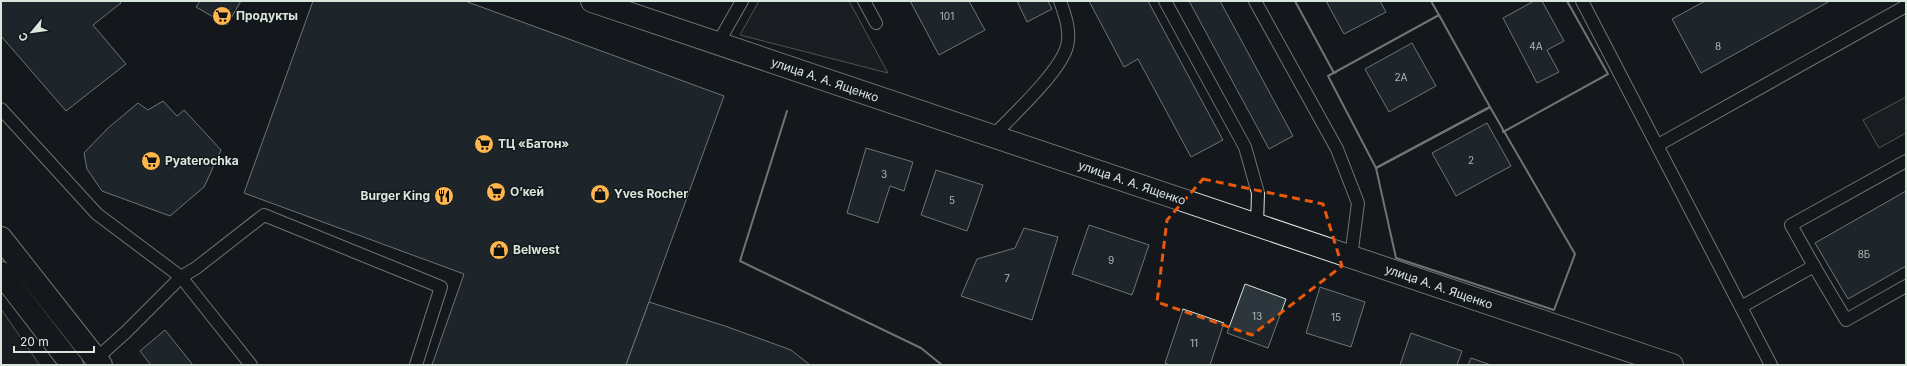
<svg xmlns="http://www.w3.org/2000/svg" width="1907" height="366" font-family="Inter,sans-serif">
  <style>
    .green { fill: #202428; stroke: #939e99 }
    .building { fill: #2c363c; stroke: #d8e6dc }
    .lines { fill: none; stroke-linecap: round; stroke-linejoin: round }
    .service-casing { stroke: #d8e6dc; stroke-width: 14 }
    .minor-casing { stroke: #d8e6dc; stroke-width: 24 }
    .primary-casing { stroke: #d8e6dc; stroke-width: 24 }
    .service { stroke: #14181c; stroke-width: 12 }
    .minor { stroke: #14181c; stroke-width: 22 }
    .primary { stroke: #14181c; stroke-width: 22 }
    .wall { stroke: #d8e6dc; stroke-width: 2 }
    .marked { fill: none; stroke: #e8590c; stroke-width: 3; stroke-dasharray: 8 5; stroke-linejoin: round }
    .labels { text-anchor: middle; stroke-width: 3; stroke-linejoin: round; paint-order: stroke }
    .number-label { font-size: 10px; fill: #adbab4 }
    .poi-label { font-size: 12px; font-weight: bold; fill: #d8e6dc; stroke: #14181c; text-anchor: start }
    .street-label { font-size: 12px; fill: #d8e6dc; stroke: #14181c }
  </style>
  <rect width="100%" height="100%" fill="#14181c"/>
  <g class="green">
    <polygon points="759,1 849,1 888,73 740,35"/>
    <polygon points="1906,97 1906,133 1879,148 1863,120"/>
    <polygon points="1,309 39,364 39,365 1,365"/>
  </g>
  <g class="building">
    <polygon points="1,1 119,1 121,3 93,25 126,64 66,111 1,36"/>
    <polygon points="200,1 241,1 227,25 196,7"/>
    <polygon points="313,1 465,1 724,96 626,365 432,365 464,274 244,193"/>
    <polygon points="910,1 969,1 985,30 939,55"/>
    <polygon points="1017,1 1048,1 1052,9 1027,22"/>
    <polygon points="1089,1 1148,1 1223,140 1191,157 1138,59 1124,67"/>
    <polygon points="1189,1 1220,1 1293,136 1269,149"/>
    <polygon points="1326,1 1380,1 1386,12 1344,34"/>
    <polygon points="1534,1 1542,1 1564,41 1547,50 1559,72 1537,83 1503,18"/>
    <polygon points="1705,1 1830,1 1701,73 1672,19"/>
    <polygon points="1412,43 1436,86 1389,112 1365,69"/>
    <polygon points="163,101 177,116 184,110 221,150 204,187 170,216 102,191 87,169 84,153 108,128 138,103 148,110"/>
    <polygon points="1487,123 1511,166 1456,196 1432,153"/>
    <polygon points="866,148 913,162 904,191 890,186 878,223 847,213"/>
    <polygon points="936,170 983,185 967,231 921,215"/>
    <polygon points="1906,191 1906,266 1848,299 1815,243"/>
    <polygon points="1089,225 1149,245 1132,295 1072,274"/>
    <polygon points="1024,228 1058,237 1032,320 961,296 977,259 1015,248"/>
    <polygon points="1245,284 1286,299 1268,348 1227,333"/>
    <polygon points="1320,287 1365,302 1351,347 1306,333"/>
    <polygon points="649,302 725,326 791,350 810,365 626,365"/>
    <polygon points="1183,309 1224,323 1210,365 1170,365 1165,363"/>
    <polygon points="165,330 193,365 151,365 140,351"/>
    <polygon points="1411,333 1462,351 1457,365 1400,365"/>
    <polygon points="1471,358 1491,365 1468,365"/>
  </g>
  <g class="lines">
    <g class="service-casing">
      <g id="service">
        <polyline points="864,1 876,23"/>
        <polyline points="1165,1 1245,147 1258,193 1257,225"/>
        <polyline points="1255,1 1337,149 1358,203 1351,257"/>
        <polyline points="1582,1 1771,365"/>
        <polyline points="718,43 742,1"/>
        <polyline points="1,109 97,214 181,277 251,365"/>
        <path d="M993 136C1012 116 1061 71 1067 46 1071 31 1065 15 1060 1"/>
        <polyline points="1658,145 1906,6"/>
        <polyline points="1814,266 1846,320 1906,286"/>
        <polyline points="1741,307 1814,266 1791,225 1906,161"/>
        <polyline points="96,359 126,332 181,277 196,268 264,215 441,287 416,365"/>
      </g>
    </g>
    <g class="minor-casing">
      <polyline id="minor" points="592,1 1672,365"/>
    </g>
    <g class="primary-casing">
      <g id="primary">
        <polyline points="1,238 101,365"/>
        <polyline points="1,273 72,365"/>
      </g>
    </g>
    <use href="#service" class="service"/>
    <use href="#minor" class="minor"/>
    <use href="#primary" class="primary"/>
    <g class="wall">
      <polyline points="1295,1 1334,73 1336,72"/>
      <polyline points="1431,1 1440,17"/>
      <polygon points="1439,15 1490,107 1376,168 1328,76"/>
      <polygon points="1490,107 1575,254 1554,310 1396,258 1376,168"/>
      <polyline points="787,111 740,261 921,348 942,365"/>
      <polyline points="1503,130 1503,132 1608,74 1567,1"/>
    </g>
  </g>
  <path d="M0 0H1907V366H0ZM1203 179 1323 204 1342 266 1252 335 1157 302 1167 220Z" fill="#14181c" fill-opacity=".55" fill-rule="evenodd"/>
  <path class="marked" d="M1203 179 1323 204 1342 266 1252 335 1157 302 1167 220Z"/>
  <defs>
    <g id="supermarket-disc" transform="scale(1)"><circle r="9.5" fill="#ffb74d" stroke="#14181c"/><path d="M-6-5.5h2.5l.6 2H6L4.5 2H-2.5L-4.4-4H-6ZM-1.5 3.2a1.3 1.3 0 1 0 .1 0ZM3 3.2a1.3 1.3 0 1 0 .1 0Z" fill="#111"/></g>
    <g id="shop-disc" transform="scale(1)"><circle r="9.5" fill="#ffb74d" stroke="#14181c"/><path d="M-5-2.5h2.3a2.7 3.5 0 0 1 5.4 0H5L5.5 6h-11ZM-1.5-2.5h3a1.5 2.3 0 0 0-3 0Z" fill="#111"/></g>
    <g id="restaurant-disc" transform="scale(1)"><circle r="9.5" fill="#ffb74d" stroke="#14181c"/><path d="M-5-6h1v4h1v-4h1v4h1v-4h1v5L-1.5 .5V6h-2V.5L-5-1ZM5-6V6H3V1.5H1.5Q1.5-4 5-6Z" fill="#111"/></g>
  </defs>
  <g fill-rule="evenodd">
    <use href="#supermarket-disc" x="222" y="16"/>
    <use href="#supermarket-disc" x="484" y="144"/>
    <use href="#supermarket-disc" x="151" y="161"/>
    <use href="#supermarket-disc" x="496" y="192"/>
    <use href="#shop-disc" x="600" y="194"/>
    <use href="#restaurant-disc" x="444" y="196"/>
    <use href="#shop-disc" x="499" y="250"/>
  </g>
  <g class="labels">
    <g class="number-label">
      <text x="947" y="20">101</text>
      <text x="1536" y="50">4А</text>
      <text x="1718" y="50">8</text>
      <text x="1401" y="81">2А</text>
      <text x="1471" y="164">2</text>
      <text x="884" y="178">3</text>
      <text x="952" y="204">5</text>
      <text x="1864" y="258">8Б</text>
      <text x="1111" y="264">9</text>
      <text x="1007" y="282">7</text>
      <text x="1257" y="320">13</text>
      <text x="1336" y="321">15</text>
      <text x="1194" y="347">11</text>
    </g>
    <g class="poi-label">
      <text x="236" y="20">Продукты</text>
      <text x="498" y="148">ТЦ «Батон»</text>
      <text x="165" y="165">Pyaterochka</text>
      <text x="510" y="196">О’кей</text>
      <text x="614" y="198">Yves Rocher</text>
      <text x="430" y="200" text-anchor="end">Burger King</text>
      <text x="513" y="254">Belwest</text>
    </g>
    <g class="street-label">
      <text transform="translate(825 80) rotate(19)" y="4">улица А. А. Ященко</text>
      <text transform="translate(1132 183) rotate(19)" y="4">улица А. А. Ященко</text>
      <text transform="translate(1439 287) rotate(19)" y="4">улица А. А. Ященко</text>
    </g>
  </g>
  <rect width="1907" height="366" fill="none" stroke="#d8e6dc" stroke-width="4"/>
  <g transform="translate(32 32) rotate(241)" stroke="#14181c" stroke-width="3" paint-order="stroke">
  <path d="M0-3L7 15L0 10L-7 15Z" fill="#d8e6dc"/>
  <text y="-6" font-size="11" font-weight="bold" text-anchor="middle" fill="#d8e6dc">С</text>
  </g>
  <path d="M14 346v6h80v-6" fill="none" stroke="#d8e6dc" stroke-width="2"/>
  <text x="20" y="346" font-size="12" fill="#d8e6dc" stroke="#14181c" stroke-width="3" paint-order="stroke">20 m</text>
</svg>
